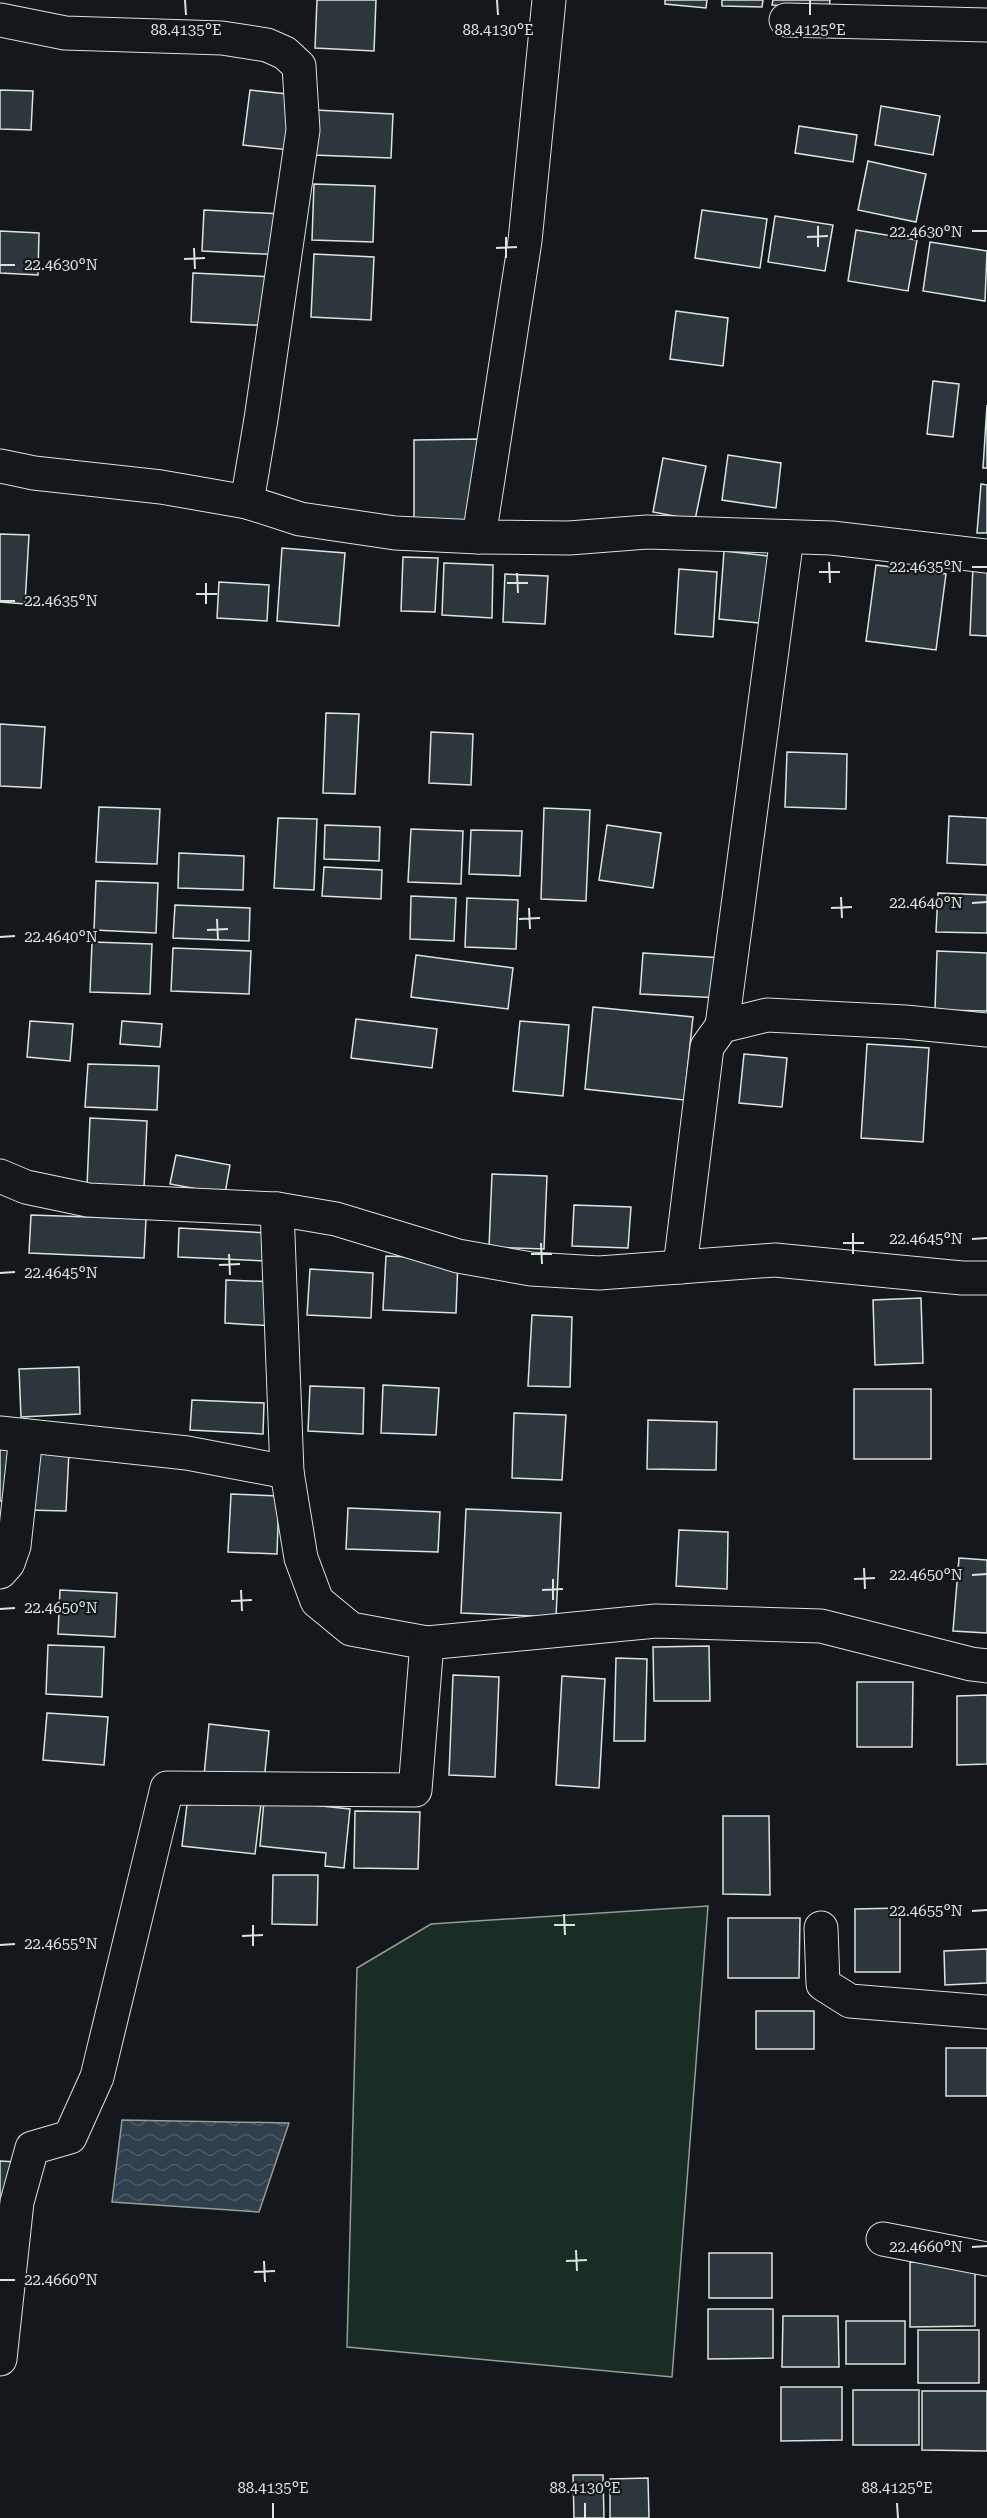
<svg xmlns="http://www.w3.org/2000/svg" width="987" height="2518" font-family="'Roboto Serif',serif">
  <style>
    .green { fill: #1a2d24; stroke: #939e99; stroke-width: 1.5 }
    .water { fill: url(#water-waves); stroke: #939e99; stroke-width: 1.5 }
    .building { fill: #2c363c; stroke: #d8e6dc; stroke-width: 1.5 }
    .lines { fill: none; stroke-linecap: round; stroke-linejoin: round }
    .street-casing { stroke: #d8e6dc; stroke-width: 35 }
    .street { stroke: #14181c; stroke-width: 33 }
    .ticks { fill: none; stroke: #d8e6dc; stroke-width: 2 }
    .ticks-label { font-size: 15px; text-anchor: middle; fill: #d8e6dc; stroke: #14181c; stroke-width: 4.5; stroke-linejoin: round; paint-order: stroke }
  </style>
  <defs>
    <pattern id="water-waves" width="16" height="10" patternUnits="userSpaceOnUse" patternTransform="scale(1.5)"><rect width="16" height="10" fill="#2f3f4d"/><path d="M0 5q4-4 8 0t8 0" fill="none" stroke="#4c5b66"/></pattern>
  </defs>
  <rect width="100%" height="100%" fill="#14181c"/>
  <polygon class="green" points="708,1906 672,2377 347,2347 357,1968 431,1924"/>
  <polygon class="water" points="122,2120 289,2123 259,2212 112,2202"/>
  <g class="building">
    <polygon points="317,0 376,0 374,51 315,48"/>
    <polygon points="665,0 707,0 706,8 665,4"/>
    <polygon points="722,0 763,0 762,7 722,6"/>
    <polygon points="773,0 830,0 829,8 772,5"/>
    <polygon points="0,90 33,91 31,130 0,129"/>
    <polygon points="250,90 297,95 290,150 243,145"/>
    <polygon points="881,106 940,116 933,155 875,145"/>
    <polygon points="315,110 393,114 391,158 313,155"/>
    <polygon points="799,126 857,135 853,162 795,153"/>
    <polygon points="868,161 926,174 916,222 858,210"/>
    <polygon points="314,184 375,186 373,242 312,240"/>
    <polygon points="204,210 283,214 282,255 202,251"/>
    <polygon points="702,210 767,219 760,268 695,258"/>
    <polygon points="775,216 833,225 825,271 768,262"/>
    <polygon points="856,230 917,240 908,291 848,281"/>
    <polygon points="0,231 39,233 38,275 0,273"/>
    <polygon points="930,242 987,251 985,301 923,291"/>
    <polygon points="314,254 374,257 371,320 311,317"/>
    <polygon points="193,273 275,277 273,326 191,322"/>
    <polygon points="676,311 728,318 723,366 670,359"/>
    <polygon points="933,381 959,384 953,437 927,434"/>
    <polygon points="987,405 987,468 983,468"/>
    <polygon points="479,439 479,524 414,523 414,440"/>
    <polygon points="728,455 781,463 776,508 722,500"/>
    <polygon points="663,458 706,466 695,520 653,512"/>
    <polygon points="981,484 987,485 987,533 977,533"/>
    <polygon points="0,534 29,535 25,604 0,602"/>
    <polygon points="282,548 345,553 339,626 277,621"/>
    <polygon points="724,551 777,557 770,624 719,619"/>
    <polygon points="403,557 438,558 435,612 401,611"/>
    <polygon points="444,563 493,565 492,618 442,615"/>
    <polygon points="876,565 946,574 936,650 866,641"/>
    <polygon points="973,566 987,567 987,636 970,635"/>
    <polygon points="679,569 717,572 713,637 675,634"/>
    <polygon points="505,574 548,576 545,624 503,622"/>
    <polygon points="219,582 269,585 267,621 217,618"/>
    <polygon points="326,713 359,714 355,794 323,793"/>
    <polygon points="0,724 45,727 41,788 0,786"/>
    <polygon points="431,732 473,734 471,785 429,783"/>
    <polygon points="787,752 847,754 846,809 785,807"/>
    <polygon points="99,807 160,809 157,864 96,862"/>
    <polygon points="544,808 590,810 586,901 541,899"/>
    <polygon points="949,816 987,818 987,865 947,863"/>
    <polygon points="278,818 317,819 314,890 274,888"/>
    <polygon points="325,825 380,827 379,861 324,859"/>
    <polygon points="607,825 661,833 653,888 599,880"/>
    <polygon points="411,829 463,831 461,884 408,882"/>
    <polygon points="471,830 522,831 520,876 469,874"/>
    <polygon points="179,853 244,856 243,890 178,888"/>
    <polygon points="324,867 382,870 381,899 322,896"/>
    <polygon points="96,881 158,883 156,933 94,930"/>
    <polygon points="938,893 987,895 987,933 936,932"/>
    <polygon points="411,896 456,898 454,941 410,939"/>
    <polygon points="467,898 518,900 516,949 465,947"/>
    <polygon points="175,905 250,908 249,941 173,938"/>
    <polygon points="92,942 152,944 150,994 90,992"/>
    <polygon points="173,948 251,951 249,994 171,991"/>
    <polygon points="937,951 987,953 987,1011 935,1010"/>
    <polygon points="643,953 724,958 721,998 640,994"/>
    <polygon points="416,955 513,968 508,1009 411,997"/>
    <polygon points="593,1007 693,1017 684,1100 585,1089"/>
    <polygon points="356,1019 437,1029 432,1068 351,1058"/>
    <polygon points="30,1021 73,1024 70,1061 27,1057"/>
    <polygon points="122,1021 162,1024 160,1047 120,1044"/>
    <polygon points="520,1021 569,1025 563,1096 513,1091"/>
    <polygon points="867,1044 929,1048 923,1142 861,1138"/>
    <polygon points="744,1054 787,1058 782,1107 739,1103"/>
    <polygon points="88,1064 159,1066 157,1110 85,1107"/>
    <polygon points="90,1118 147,1121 144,1189 87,1186"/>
    <polygon points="176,1155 230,1165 225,1194 170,1184"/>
    <polygon points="492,1174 547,1176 544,1249 489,1247"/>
    <polygon points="574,1205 631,1207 628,1248 572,1246"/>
    <polygon points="31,1215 146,1219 144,1258 29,1253"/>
    <polygon points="179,1228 269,1233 267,1261 178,1257"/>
    <polygon points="386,1256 458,1259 456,1313 383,1310"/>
    <polygon points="310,1269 373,1273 371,1318 307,1315"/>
    <polygon points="226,1280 276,1282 274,1326 225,1323"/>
    <polygon points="921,1298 923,1363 875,1365 873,1300"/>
    <polygon points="532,1315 572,1317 570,1387 528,1386"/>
    <polygon points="79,1367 80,1414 21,1417 19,1369"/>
    <polygon points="383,1385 439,1388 436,1435 381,1433"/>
    <polygon points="310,1386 364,1388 363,1434 308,1431"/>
    <rect x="854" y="1389" width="77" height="70"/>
    <polygon points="192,1400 264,1403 263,1434 190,1430"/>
    <polygon points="514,1413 566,1415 562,1480 512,1478"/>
    <polygon points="648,1420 717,1422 716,1470 647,1469"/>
    <polygon points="0,1447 12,1448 10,1501 0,1501"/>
    <polygon points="30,1450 69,1452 66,1511 27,1510"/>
    <polygon points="231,1494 279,1496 277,1554 228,1552"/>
    <polygon points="348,1508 440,1512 438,1552 346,1549"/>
    <polygon points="466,1509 561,1513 556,1617 461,1613"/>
    <polygon points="679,1530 728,1532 727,1589 676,1586"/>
    <polygon points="959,1558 987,1560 987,1633 953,1631"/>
    <polygon points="60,1590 117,1593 115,1637 58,1634"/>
    <polygon points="48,1645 104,1647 102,1697 46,1694"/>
    <polygon points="709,1646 710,1701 654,1701 653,1647"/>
    <polygon points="616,1658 647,1659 645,1741 614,1741"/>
    <polygon points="453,1675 499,1677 495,1777 449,1775"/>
    <polygon points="562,1676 605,1679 599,1788 556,1785"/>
    <polygon points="857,1682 913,1682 912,1747 857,1747"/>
    <polygon points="987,1695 987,1764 957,1765 957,1696"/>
    <polygon points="47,1713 108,1717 104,1765 43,1760"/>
    <polygon points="209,1724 269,1731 264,1782 204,1776"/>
    <polygon points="188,1796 261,1804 255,1854 182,1846"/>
    <polygon points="264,1800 350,1809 344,1868 325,1866 326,1853 260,1846"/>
    <polygon points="355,1811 420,1812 418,1869 354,1868"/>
    <polygon points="723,1816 769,1816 770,1895 723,1894"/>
    <polygon points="273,1875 318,1875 317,1925 272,1924"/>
    <polygon points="900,1908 900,1972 855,1972 855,1909"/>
    <polygon points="728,1918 800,1918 799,1978 728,1978"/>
    <polygon points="987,1949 987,1983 945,1985 944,1951"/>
    <rect x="756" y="2011" width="58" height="38"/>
    <rect x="946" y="2048" width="41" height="48"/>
    <polygon points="0,2161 17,2162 14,2205 0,2204"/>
    <rect x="709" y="2253" width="63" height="45"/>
    <polygon points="910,2262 975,2263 975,2326 910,2327"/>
    <polygon points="708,2309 773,2309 773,2358 708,2359"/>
    <polygon points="783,2316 838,2316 839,2367 782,2367"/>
    <rect x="846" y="2321" width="59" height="43"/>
    <rect x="918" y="2330" width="61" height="53"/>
    <polygon points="781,2387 842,2387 842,2440 781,2441"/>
    <rect x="853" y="2390" width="66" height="55"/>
    <polygon points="922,2391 987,2391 987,2451 922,2450"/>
    <polygon points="573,2475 603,2475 604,2518 574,2518"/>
    <polygon points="648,2478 649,2518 610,2518 610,2479"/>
  </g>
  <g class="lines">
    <g class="street-casing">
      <g id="street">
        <polyline points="0,20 65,33 222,38 267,45 285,53 299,66 303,130 261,419 247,502"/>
        <polyline points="786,20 987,25"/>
        <polyline points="0,466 34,473 161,487 247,502 300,519 395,533 479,537 569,538 647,532 832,538 987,556"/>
        <polyline points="479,537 525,241 549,0"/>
        <polyline points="722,1026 787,537"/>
        <polyline points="0,1176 26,1187 88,1200 277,1209 336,1219 458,1256 531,1269 599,1273 775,1260 962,1278 987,1278"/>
        <polyline points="277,1209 287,1472 301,1558 317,1601 351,1629 427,1643 656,1621 821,1626 971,1664 987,1666"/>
        <polyline points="680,1267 707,1047 722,1026 767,1015 905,1022 987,1030"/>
        <polyline points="0,1433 187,1453 287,1472"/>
        <polyline points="0,1572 8,1563 14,1546 26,1436"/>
        <polyline points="821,1928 823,1984 850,2001 987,2012"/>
        <polyline points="883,2239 987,2259"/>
        <polyline points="0,2359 17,2202 32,2148 70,2137 97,2077 167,1788 415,1790 427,1643"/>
      </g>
    </g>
    <use href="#street" class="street"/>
  </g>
  <path class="ticks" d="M185 0 186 15M497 0 498 15M810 0V15M818 226V247M972 231H987M506 237V258M807 237 828 236M194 248 195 269M496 248 517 247M184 259 205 258M0 265H15M829 562 830 583M972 567H987M819 572H840M517 573 518 593M206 583V604M507 583H528M196 594H217M0 601H15M841 897 842 918M972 903 987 902M529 908 530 929M831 908 852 907M217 919 218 940M519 919 540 918M207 930 228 929M0 937 15 936M853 1233V1254M972 1239 987 1238M541 1243 542 1264M843 1243H864M229 1254 230 1275M531 1254H552M219 1265 240 1264M0 1273 15 1272M864 1568 865 1589M972 1575 987 1574M553 1579V1600M854 1579 875 1578M241 1590 242 1611M542 1590 563 1589M231 1601 252 1600M0 1609 15 1608M972 1911 987 1910M564 1914 565 1935M253 1925V1946M554 1925H575M242 1936 263 1935M0 1945 15 1944M972 2247 987 2246M576 2250 577 2271M264 2261 265 2282M566 2261 587 2260M254 2272 275 2271M0 2280H15M273 2503V2518M585 2503V2518M897 2503 898 2518"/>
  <g class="ticks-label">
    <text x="186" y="35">88.4135°E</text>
    <text x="498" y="35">88.4130°E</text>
    <text x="810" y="35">88.4125°E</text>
    <text x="926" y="237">22.4630°N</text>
    <text x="61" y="270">22.4630°N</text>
    <text x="926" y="572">22.4635°N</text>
    <text x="61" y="606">22.4635°N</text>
    <text x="926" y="908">22.4640°N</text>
    <text x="61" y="942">22.4640°N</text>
    <text x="926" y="1244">22.4645°N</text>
    <text x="61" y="1278">22.4645°N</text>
    <text x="926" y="1580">22.4650°N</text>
    <text x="61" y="1613">22.4650°N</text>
    <text x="926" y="1916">22.4655°N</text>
    <text x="61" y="1949">22.4655°N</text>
    <text x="926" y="2252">22.4660°N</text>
    <text x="61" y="2285">22.4660°N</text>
    <text x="273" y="2493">88.4135°E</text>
    <text x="585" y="2493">88.4130°E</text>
    <text x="897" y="2493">88.4125°E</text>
  </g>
</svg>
